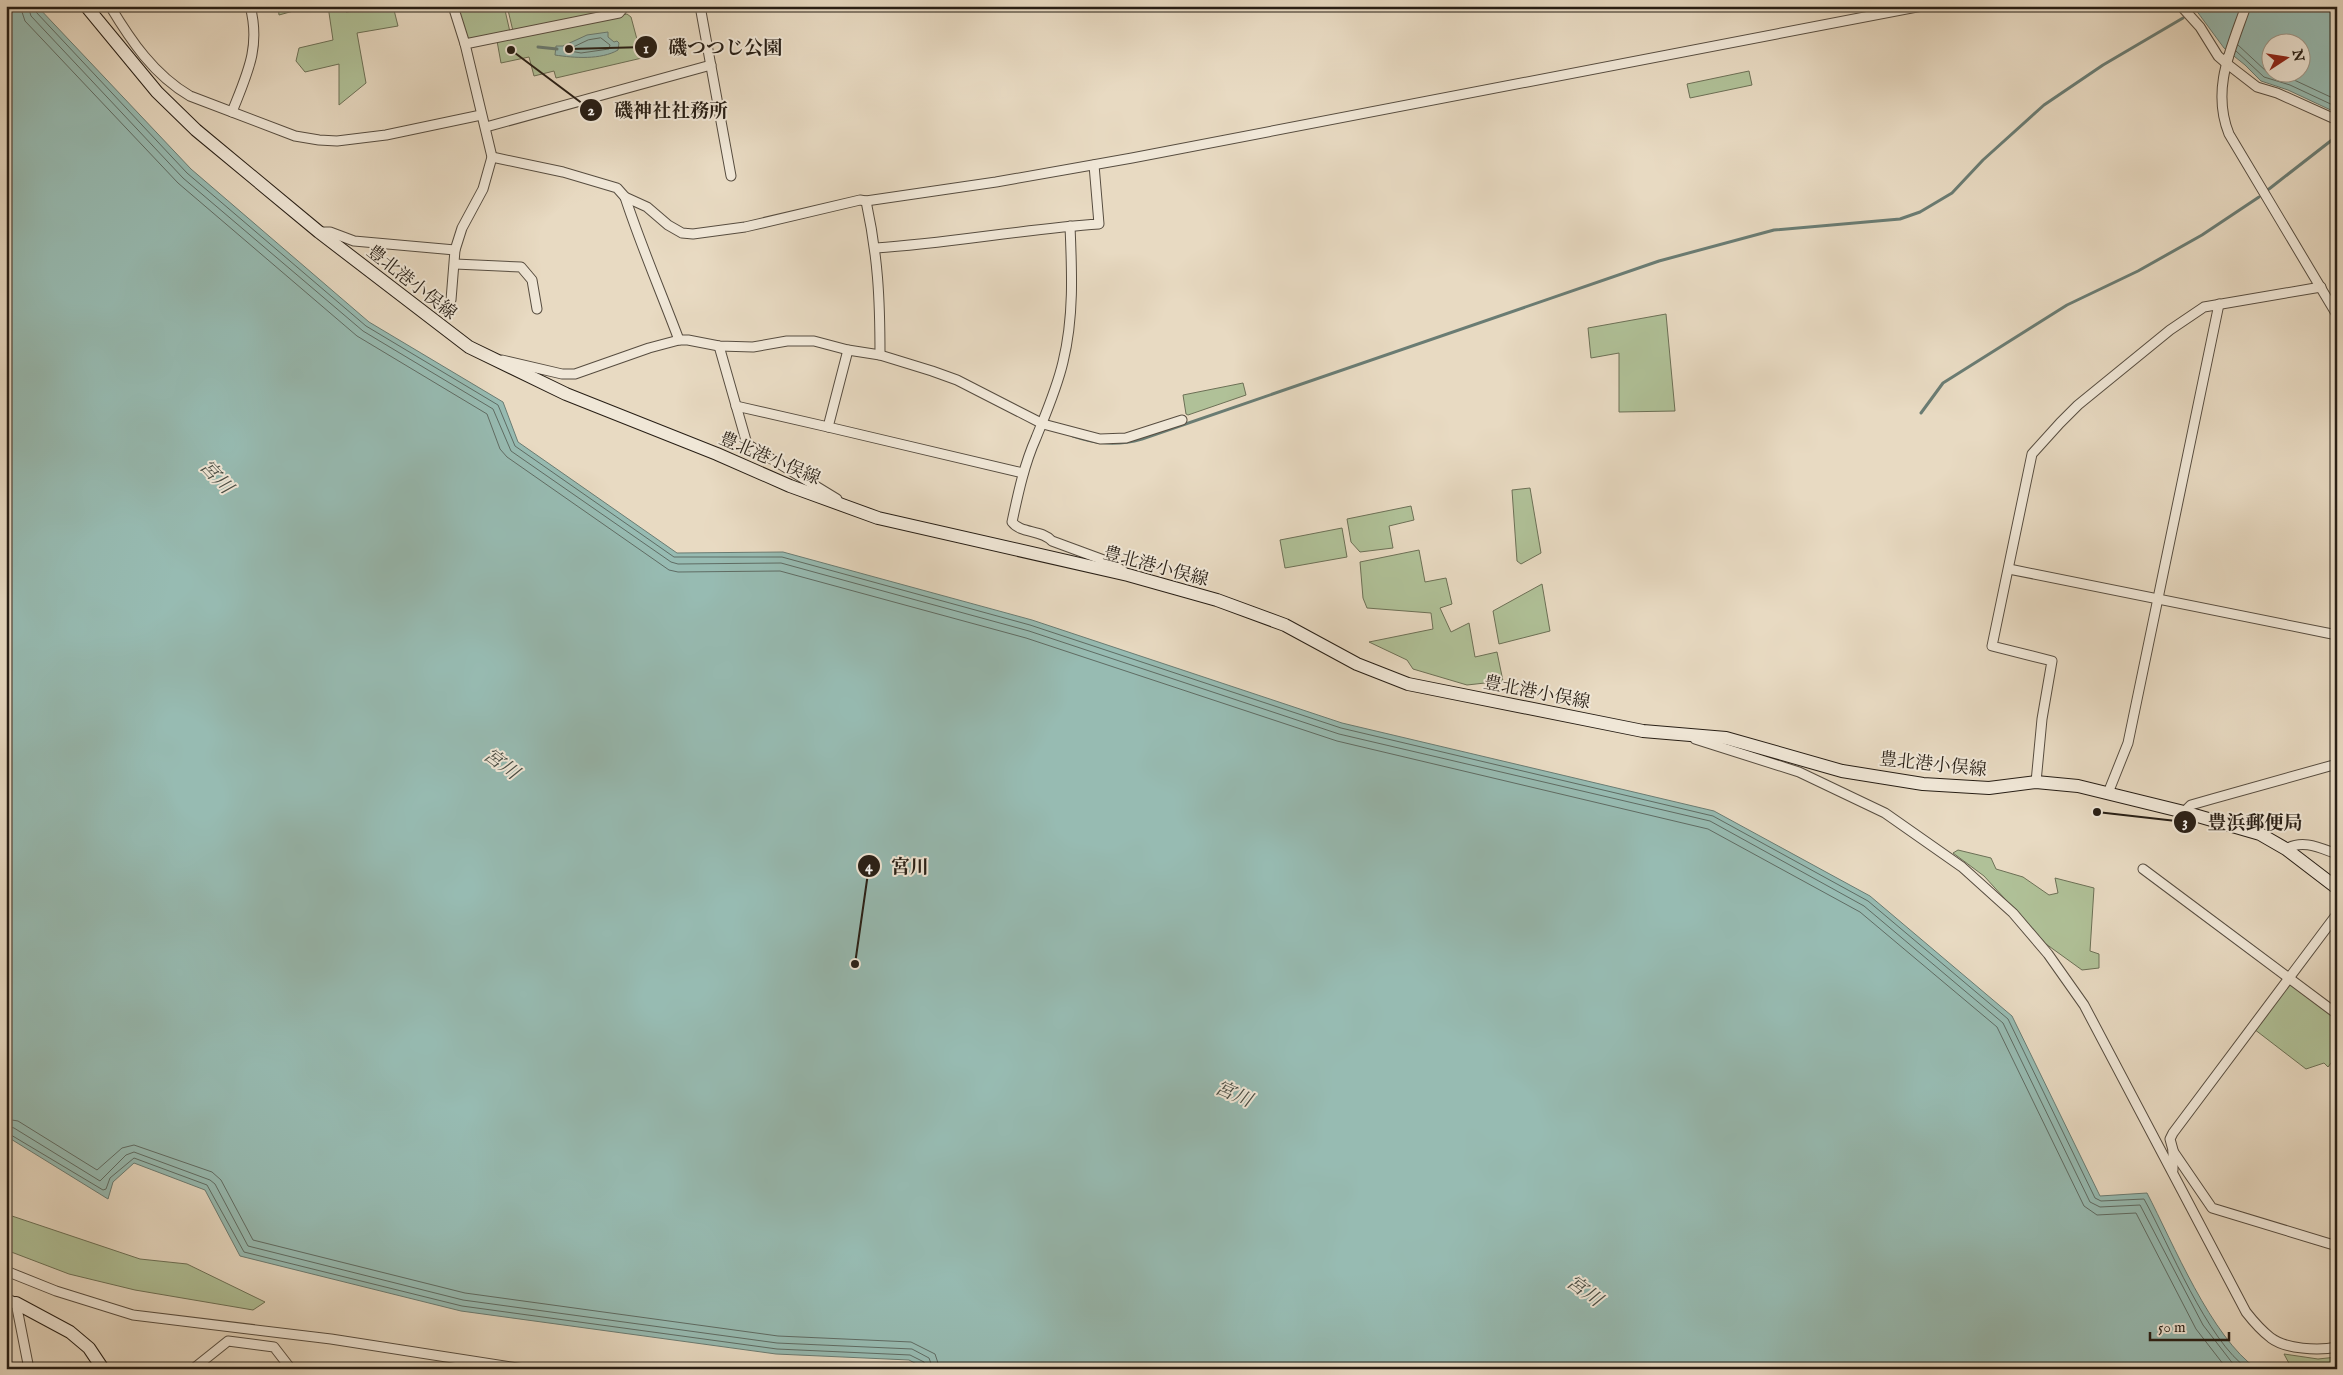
<svg xmlns="http://www.w3.org/2000/svg" width="2343" height="1375" font-family="'IM FELL English','Noto Serif JP',serif">
  <style>
    .green { fill: #b0c198; stroke: #6c7056 }
    .water { fill: #97bbb2; stroke: #6a7c73; fill-rule: evenodd }
    .lines { fill: none; stroke-linecap: round; stroke-linejoin: round }
    .shore { stroke: #5f6c64; stroke-width: 1 }
    .stream { stroke: #6a7c73; stroke-width: 3 }
    .street-casing { stroke: #574d40; stroke-width: 11 }
    .secondary-casing { stroke: #271e15; stroke-width: 14 }
    .street { stroke: #f0e7d7; stroke-width: 9 }
    .secondary { stroke: #f0e7d7; stroke-width: 12 }
    .labels { text-anchor: middle; stroke-width: 4; stroke-linejoin: round; paint-order: stroke }
    .street-label { font-size: 18px; fill: #271e15; stroke: #f0e7d7 }
    .water-label { font-size: 19px; font-style: italic; fill: #494d44; stroke: #f0e7d7 }
    .leader { fill: none; stroke: #271e15; stroke-width: 2 }
    .callout-dot { fill: #271e15; stroke: #f0e7d7; stroke-width: 2 }
    .mark-label { font-size: 15px; text-anchor: middle; font-weight: bold; fill: #fff }
    .callout-label { font-size: 19px; text-anchor: middle; font-weight: bold; fill: #271e15; stroke: #f0e7d7; stroke-width: 4; stroke-linejoin: round; paint-order: stroke }
  </style>
  <rect width="100%" height="100%" fill="#e8dac2"/>
  <filter id="stains"><feTurbulence type="fractalNoise" baseFrequency=".004" numOctaves="4"/><feColorMatrix values="0 0 0 0 .2 0 0 0 0 .09 0 0 0 0 .02 0 0 0 .5 -.17"/></filter>
  <radialGradient id="worn" r=".72"><stop offset=".6" stop-color="#630" stop-opacity="0"/><stop offset="1" stop-color="#630" stop-opacity=".3"/></radialGradient>
  <g class="green">
    <polygon points="278,6 300,6 297,10 279,15"/>
    <polygon points="328,6 345,6 346,12 393,6 398,26 357,33 366,83 339,105 339,64 305,72 296,61 299,48 333,40"/>
    <polygon points="456,6 504,6 510,32 470,39 466,37"/>
    <polygon points="507,6 619,6 616,9 513,31"/>
    <polygon points="627,14 631,17 642,58 556,78 554,71 534,76 529,57 501,63 497,41"/>
    <polygon points="1749,71 1752,85 1690,98 1687,84"/>
    <polygon points="1666,314 1675,411 1619,412 1619,353 1591,358 1588,328"/>
    <polygon points="1243,383 1246,395 1188,415 1186,414 1183,395"/>
    <polygon points="1530,488 1541,553 1521,564 1517,561 1512,490"/>
    <polygon points="1411,506 1414,520 1389,526 1393,548 1360,552 1351,542 1347,519"/>
    <polygon points="1342,528 1347,557 1285,568 1280,540"/>
    <polygon points="1419,550 1425,582 1446,578 1452,604 1440,608 1451,632 1469,623 1475,657 1497,652 1503,681 1467,685 1413,669 1407,660 1369,642 1433,629 1431,613 1367,608 1363,598 1360,562"/>
    <polygon points="1542,584 1550,631 1499,644 1493,611"/>
    <polygon points="1958,850 1991,858 1996,869 2023,877 2049,895 2058,893 2055,878 2094,888 2090,951 2099,954 2099,968 2082,970 2046,944 1984,876 1953,853"/>
    <polygon points="2289,982 2337,1020 2337,1055 2328,1067 2324,1063 2306,1069 2254,1029"/>
    <polygon points="6,1214 140,1259 187,1264 265,1302 253,1310 135,1290 69,1274 6,1250"/>
    <polygon points="2284,1354 2318,1359 2337,1357 2337,1369 2292,1369"/>
  </g>
  <g class="water">
    <path d="M6 6H37L191 169 369 322 503 402 518 442 677 553 783 552 1032 620 1342 723 1714 811 1870 896 2012 1016 2100 1196 2147 1193C2173 1243 2211 1337 2257 1369H926L909 1360 776 1354 461 1311 240 1256 205 1190 134 1163 113 1182 108 1199 6 1136Z"/>
    <path d="M2193 6H2337V113L2288 90 2261 81 2245 65 2224 48ZM2270 42H2300V72H2270Z"/>
    <path d="M608 32V37L614 42 617 41 619 43 618 50C601 60 574 58 555 55L556 46H563L587 35Z"/>
  </g>
  <g class="lines">
    <g class="shore">
      <polyline points="20,6 25,21 178,183 357,336 487,414 500,449 507,457 669,570 678,572 780,571 1026,638 1337,741 1708,829 1860,912 1997,1027 2084,1206 2097,1215 2136,1213 2196,1329 2227,1369"/>
      <polyline points="28,6 31,16 183,178 363,331 493,409 511,451 671,562 678,564 781,563 1029,631 1339,734 1710,821 1864,906 2003,1023 2090,1202 2100,1207 2140,1205 2203,1325 2237,1369"/>
      <path d="M34 6 36 12 187 173 366 326 498 405 515 446 674 557H782L1030 625 1341 728 1713 816 1868 901 2008 1019 2095 1198 2101 1201 2144 1199C2169 1244 2207 1341 2248 1369"/>
      <polygon points="601,38 610,45 609,49 581,53 570,51 571,48 588,40"/>
      <polyline points="2238,45 2267,72 2292,79 2337,100"/>
      <polyline points="2236,51 2264,77 2290,85 2337,107"/>
      <polyline points="6,1119 18,1121 97,1170 122,1148 134,1145 212,1172 221,1180 253,1240 465,1293 778,1336 911,1342 935,1354 940,1369"/>
      <polyline points="6,1126 14,1128 100,1181 126,1155 134,1152 210,1180 215,1184 248,1246 463,1300 777,1343 912,1349 929,1358 933,1369"/>
      <polyline points="6,1132 103,1190 106,1189 110,1178 134,1158 207,1185 244,1252 462,1306 777,1349 910,1355 924,1362 926,1369"/>
    </g>
    <g class="stream">
      <polyline points="538,47 557,49"/>
      <polyline points="2269,189 2337,136"/>
      <polyline points="1921,413 1943,383 2067,305 2138,271 2202,235 2259,197"/>
      <path d="M1073 436C1097 444 1117 446 1142 439L1659 261 1774 230 1900 219 1920 212 1952 193 1983 160 2044 105 2103 65 2183 18"/>
    </g>
    <g class="street-casing">
      <g id="street">
        <path d="M110 6C131 41 154 75 190 96L295 136 319 140 337 141 386 135 481 115"/>
        <polyline points="700,6 731,176"/>
        <polyline points="2181,6 2200,27 2218,56 2226,63"/>
        <path d="M2246 6C2231 49 2211 89 2229 134L2337 315"/>
        <polyline points="465,44 619,13 625,6"/>
        <polyline points="2228,57 2226,63 2257,87 2277,93 2337,120"/>
        <path d="M232 112C247 74 261 47 250 6"/>
        <polyline points="486,127 711,65"/>
        <polyline points="492,157 563,172 617,188 625,197 647,207 668,225 682,233 693,234 745,227 860,200 866,201 996,182 1132,158 1922,6"/>
        <path d="M625 197C641 246 661 292 679 340"/>
        <path d="M866 201C878 257 880 298 880 355"/>
        <path d="M1070 226C1072 272 1074 317 1063 362 1057 388 1046 413 1036 438 1024 465 1018 494 1012 522 1021 534 1041 529 1052 541L1109 562 1123 571"/>
        <polyline points="319,232 330,232 354,241 455,250"/>
        <path d="M876 248C951 243 1024 229 1099 224L1094 165"/>
        <polyline points="455,264 521,267 532,280 537,309"/>
        <polyline points="451,300 455,250 462,228 483,189 492,157 465,44 453,6"/>
        <polyline points="719,346 747,444 837,499"/>
        <polyline points="848,350 828,427 1023,473"/>
        <polyline points="502,360 562,374 575,374 649,348 679,340 688,340 719,346 753,347 787,341 814,341 848,350 880,355 932,371 957,380 1043,424 1100,439 1126,438 1182,420"/>
        <polyline points="736,406 828,427"/>
        <polyline points="2009,569 2337,635"/>
        <path d="M1695 739 1799 772 1885 813 1962 867 2013 913 2048 954 2084 1005 2246 1312C2253 1321 2262 1331 2271 1338 2286 1349 2318 1351 2337 1347"/>
        <polyline points="2036,782 2042,719 2052,661 1992,646 2032,454 2060,423 2078,405 2170,330 2204,307 2321,287"/>
        <polyline points="2108,793 2128,743 2219,304"/>
        <polyline points="2184,812 2191,805 2212,799 2337,764"/>
        <path d="M2286 849C2303 839 2320 848 2337 854"/>
        <polyline points="2143,869 2337,1014"/>
        <polyline points="2173,1151 2212,1208 2337,1246"/>
        <polyline points="2173,1170 2173,1150 2170,1139 2173,1133 2337,914"/>
        <polyline points="6,1271 56,1291 133,1315 331,1339 524,1369"/>
        <polyline points="6,1298 16,1303 29,1369"/>
        <polyline points="193,1369 228,1341 274,1347 291,1369"/>
      </g>
    </g>
    <g class="secondary-casing">
      <g id="secondary">
        <polyline points="86,6 157,92 196,130 319,232 469,347 566,394 717,454 790,486 878,518 1128,575 1217,600 1285,625 1357,664 1408,684 1643,731 1726,738 1842,771 1923,784 1989,788 2036,782 2078,786 2184,812 2260,834 2286,849 2337,888"/>
        <polyline points="16,1303 70,1332 89,1348 103,1369"/>
      </g>
    </g>
    <use href="#street" class="street"/>
    <use href="#secondary" class="secondary"/>
  </g>
  <g class="labels">
    <g class="street-label">
      <text transform="translate(412 282) rotate(38)" y="6">豊北港小俣線</text>
      <text transform="translate(770 458) rotate(23)" y="6">豊北港小俣線</text>
      <text transform="translate(1156 566) rotate(15)" y="6">豊北港小俣線</text>
      <text transform="translate(1537 692) rotate(11)" y="6">豊北港小俣線</text>
      <text transform="translate(1933 764) rotate(6)" y="6">豊北港小俣線</text>
    </g>
    <g class="water-label">
      <text transform="translate(217 476) rotate(47)" y="7">宮川</text>
      <text transform="translate(502 763) rotate(37)" y="7">宮川</text>
      <text transform="translate(1234 1093) rotate(23)" y="7">宮川</text>
      <text transform="translate(1585 1290) rotate(36)" y="7">宮川</text>
    </g>
  </g>
  <path class="leader" d="M569 49L646 47M511 50L591 110M2097 812L2185 822M855 964L869 866"/>
  <g class="callout-dot">
    <circle cx="569" cy="49" r="5"/>
    <circle cx="511" cy="50" r="5"/>
    <circle cx="2097" cy="812" r="5"/>
    <circle cx="855" cy="964" r="5"/>
    <circle cx="646" cy="47" r="12"/>
    <circle cx="591" cy="110" r="12"/>
    <circle cx="2185" cy="822" r="12"/>
    <circle cx="869" cy="866" r="12"/>
  </g>
  <g class="mark-label">
    <text x="646" y="53">1</text>
    <text x="591" y="115">2</text>
    <text x="2185" y="827">3</text>
    <text x="869" y="871">4</text>
  </g>
  <g class="callout-label">
    <text x="725" y="54">磯つつじ公園</text>
    <text x="671" y="117">磯神社社務所</text>
    <text x="2255" y="829">豊浜郵便局</text>
    <text x="910" y="873">宮川</text>
  </g>
  <rect width="2343" height="1375" fill="none" stroke="#e8dac2" stroke-width="25"/>
  <rect x="8" y="8" width="2328" height="1360" fill="none" stroke="#271e15" stroke-width="2.5"/>
  <rect x="12" y="12" width="2318" height="1350" fill="none" stroke="#271e15"/>
  <g transform="translate(2286 58) rotate(78)"><circle r="24" fill="#f0e7d7" stroke="#a09789"/>
  <path d="M0-4L9 19L0 12L-9 19Z" fill="#8f2418"/>
  <text y="-8" font-size="14" font-weight="bold" text-anchor="middle" fill="#271e15">N</text>
  </g>
  <path d="M2150 1332v8h79v-8" fill="none" stroke="#271e15" stroke-width="2.5"/>
  <text x="2158" y="1332" font-size="15" fill="#271e15" stroke="#f0e7d7" stroke-width="4" paint-order="stroke">50 m</text>
  <rect width="100%" height="100%" filter="url(#stains)"/>
  <rect width="100%" height="100%" fill="url(#worn)"/>
</svg>
